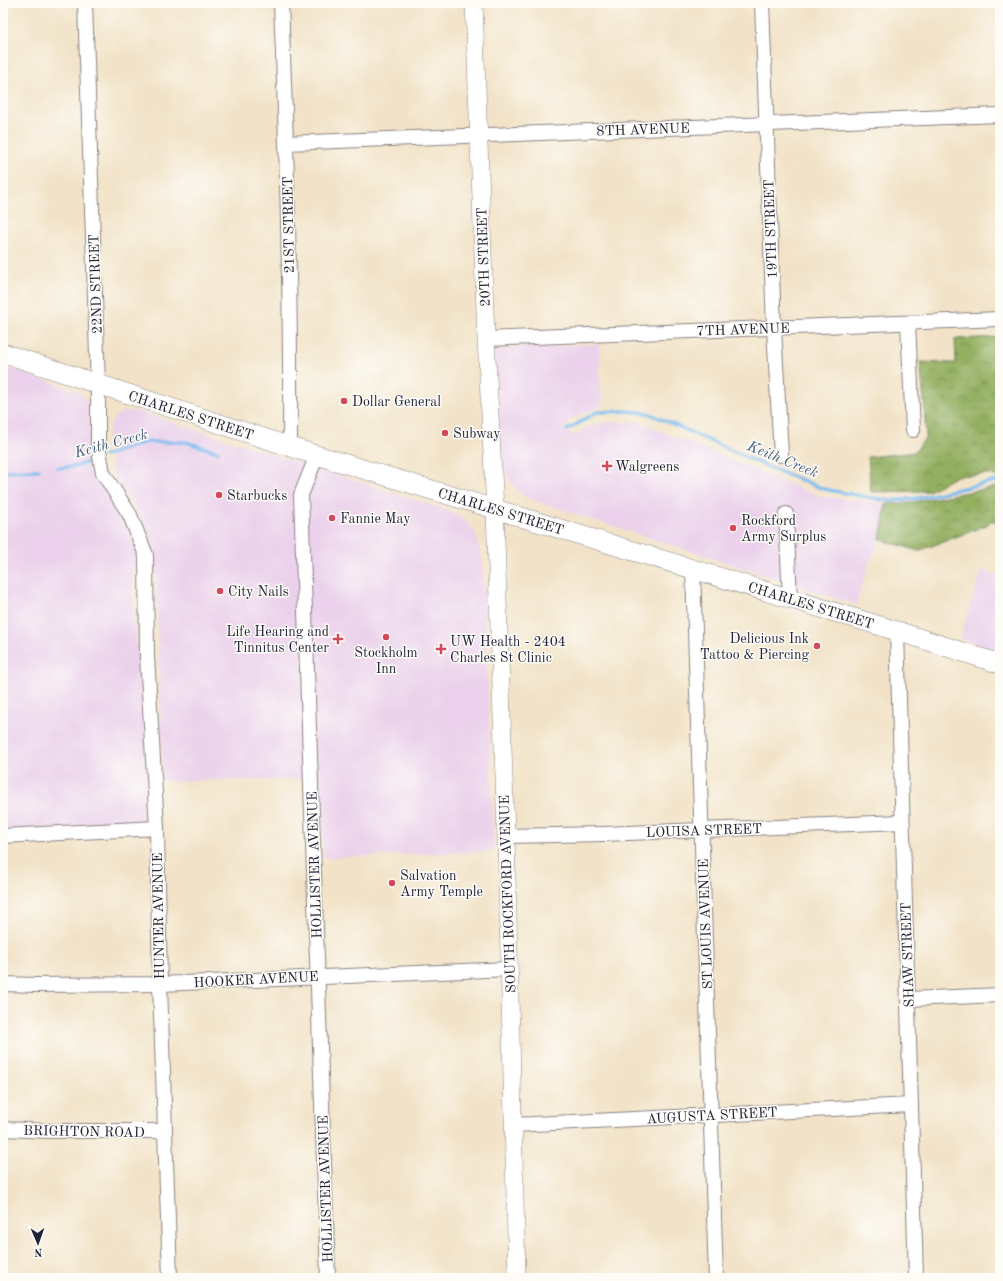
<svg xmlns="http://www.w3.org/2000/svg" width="1003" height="1281" font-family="'Old Standard TT',serif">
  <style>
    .built { fill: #ebd1eb }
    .forest { fill: url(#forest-crowns); stroke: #5a684e }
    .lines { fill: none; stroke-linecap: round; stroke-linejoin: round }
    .stream { stroke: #7abbef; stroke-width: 3.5 }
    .minor-casing { stroke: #8a8282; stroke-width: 16 }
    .tertiary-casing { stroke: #8a8282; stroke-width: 18 }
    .secondary-casing { stroke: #8a8282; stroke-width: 20 }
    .minor { stroke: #fff; stroke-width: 14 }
    .tertiary { stroke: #fff; stroke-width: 17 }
    .secondary { stroke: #fff; stroke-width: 19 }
    .poi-dot { fill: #d1495b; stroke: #fdfcf7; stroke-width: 1.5 }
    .labels { text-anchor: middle; stroke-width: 3; stroke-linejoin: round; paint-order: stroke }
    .street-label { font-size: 14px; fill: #22223b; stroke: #fdfcf7 }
    .poi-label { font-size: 14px; fill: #22223b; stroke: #fdfcf7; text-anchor: start }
    .water-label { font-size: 15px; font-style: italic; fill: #41587a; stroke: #fdfcf7 }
  </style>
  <defs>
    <pattern id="forest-crowns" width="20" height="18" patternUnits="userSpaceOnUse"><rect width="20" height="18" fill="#93af61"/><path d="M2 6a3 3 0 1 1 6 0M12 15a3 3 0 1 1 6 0" fill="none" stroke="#788e51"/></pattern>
  </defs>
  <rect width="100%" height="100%" fill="#fdfcf7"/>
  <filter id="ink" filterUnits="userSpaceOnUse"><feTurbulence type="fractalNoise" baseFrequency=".025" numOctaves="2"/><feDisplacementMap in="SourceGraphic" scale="8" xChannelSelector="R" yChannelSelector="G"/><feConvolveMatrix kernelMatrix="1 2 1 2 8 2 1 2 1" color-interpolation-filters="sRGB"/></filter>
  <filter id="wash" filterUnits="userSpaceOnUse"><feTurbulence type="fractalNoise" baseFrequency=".012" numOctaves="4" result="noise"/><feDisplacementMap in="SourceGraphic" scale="16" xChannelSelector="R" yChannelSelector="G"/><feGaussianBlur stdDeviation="0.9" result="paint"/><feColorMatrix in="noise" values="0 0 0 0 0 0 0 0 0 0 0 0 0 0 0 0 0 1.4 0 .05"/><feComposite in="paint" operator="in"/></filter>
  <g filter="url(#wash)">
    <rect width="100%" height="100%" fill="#f2e3c8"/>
    <g class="built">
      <polygon points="599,344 602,406 568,420 568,433 575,436 585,428 608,422 638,422 819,496 886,504 880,539 870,561 856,605 529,499 521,494 511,483 506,473 502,460 495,353 503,348"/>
      <polygon points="3,366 79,392 88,402 91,447 95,469 128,527 136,545 136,556 132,583 134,619 142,692 149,815 145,821 141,824 3,830"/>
      <polygon points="125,411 137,411 441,508 460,516 475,532 483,563 494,851 323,858 321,779 163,781 155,557 150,537 138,513 121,490 113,474 107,441 109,429 114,418"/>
      <polygon points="982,570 1000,576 1000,651 960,639"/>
    </g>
    <g class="forest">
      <polygon points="1000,337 1000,479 991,474 957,476 929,491 871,492 868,457 915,452 926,437 924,401 920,362 956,363 955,339"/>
      <polygon points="995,487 1000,489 1000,521 990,521 987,525 951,539 918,551 880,539 886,504 908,503"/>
    </g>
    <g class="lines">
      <g class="stream">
        <polyline points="567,430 597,412 626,411 648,413 768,467 824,489 855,495 891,501 919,498 995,481 1000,484"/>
        <polyline points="104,456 145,442 186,442 218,452"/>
        <polyline points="57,468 77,466 96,459"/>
        <polyline points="3,471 39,470"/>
      </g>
    </g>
  </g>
  <g filter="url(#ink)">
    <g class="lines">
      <g class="minor-casing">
        <g id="minor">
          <polyline points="85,3 98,385 98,445 103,473 130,515 146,555 147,656 157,828 160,984 170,1278"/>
          <path d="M281 3C287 151 291 298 290 446"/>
          <polyline points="762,3 774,328 781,455"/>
          <polyline points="286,143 1000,115"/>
          <polyline points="908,323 913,430"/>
          <polyline points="486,339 1000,319"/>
          <polyline points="317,455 301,495 328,1278"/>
          <polyline points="786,514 790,599"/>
          <polyline points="693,569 716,1278"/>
          <polyline points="897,631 916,1278"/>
          <polyline points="3,836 157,828"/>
          <polyline points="506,836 604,834 902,822"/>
          <polyline points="3,984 35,985 160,984 509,969"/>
          <polyline points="909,999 1000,995"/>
          <polyline points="514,1125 911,1105"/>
          <polyline points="3,1129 50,1131 165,1131"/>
        </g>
      </g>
      <g class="tertiary-casing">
        <polyline id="tertiary" points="474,3 486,339 495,510 506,836 517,1278"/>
      </g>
      <g class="secondary-casing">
        <polyline id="secondary" points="3,353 300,450 897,631 1000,664"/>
      </g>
      <use href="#minor" class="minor"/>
      <use href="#tertiary" class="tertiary"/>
      <use href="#secondary" class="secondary"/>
    </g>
  </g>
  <g class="poi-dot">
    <circle cx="344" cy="401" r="4"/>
    <circle cx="445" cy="433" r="4"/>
    <path d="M605 460h4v4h4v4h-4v4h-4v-4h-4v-4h4z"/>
    <circle cx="219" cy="495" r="4"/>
    <circle cx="332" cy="518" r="4"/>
    <circle cx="733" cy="528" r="4"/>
    <circle cx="220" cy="591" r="4"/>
    <circle cx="386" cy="637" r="4"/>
    <path d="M336 633h4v4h4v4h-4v4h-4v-4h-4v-4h4z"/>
    <circle cx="817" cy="646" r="4"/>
    <path d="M439 643h4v4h4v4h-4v4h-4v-4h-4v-4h4z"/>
    <circle cx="392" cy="883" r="4"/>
  </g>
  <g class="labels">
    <g class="street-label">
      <text transform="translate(643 129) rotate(-2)" y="5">8TH AVENUE</text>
      <text transform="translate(288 225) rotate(-91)" y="5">21ST STREET</text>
      <text transform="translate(770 229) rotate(-92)" y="5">19TH STREET</text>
      <text transform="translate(483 257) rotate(-92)" y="5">20TH STREET</text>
      <text transform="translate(95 284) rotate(-92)" y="5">22ND STREET</text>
      <text transform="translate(743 329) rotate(-2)" y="5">7TH AVENUE</text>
      <text transform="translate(191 415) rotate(18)" y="5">CHARLES STREET</text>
      <text transform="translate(501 511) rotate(17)" y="5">CHARLES STREET</text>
      <text transform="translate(811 605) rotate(17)" y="5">CHARLES STREET</text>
      <text transform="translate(704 830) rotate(-2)" y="5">LOUISA STREET</text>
      <text transform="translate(314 865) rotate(-92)" y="5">HOLLISTER AVENUE</text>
      <text transform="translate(507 894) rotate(-92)" y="5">SOUTH ROCKFORD AVENUE</text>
      <text transform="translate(158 916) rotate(-91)" y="5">HUNTER AVENUE</text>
      <text transform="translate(705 924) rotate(-92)" y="5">ST LOUIS AVENUE</text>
      <text transform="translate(907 955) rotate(-92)" y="5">SHAW STREET</text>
      <text transform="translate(256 979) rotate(-3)" y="5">HOOKER AVENUE</text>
      <text transform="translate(712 1115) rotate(-3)" y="5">AUGUSTA STREET</text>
      <text transform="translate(84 1131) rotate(1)" y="5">BRIGHTON ROAD</text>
      <text transform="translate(325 1189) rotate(-92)" y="5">HOLLISTER AVENUE</text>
    </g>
    <g class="poi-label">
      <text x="352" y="406">Dollar General</text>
      <text x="453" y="438">Subway</text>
      <text x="615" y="471">Walgreens</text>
      <text x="227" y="500">Starbucks</text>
      <text x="340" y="523">Fannie May</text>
      <text x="741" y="525">Rockford<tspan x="741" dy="16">Army Surplus</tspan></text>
      <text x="228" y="596">City Nails</text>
      <text x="329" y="636" text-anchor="end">Life Hearing and<tspan x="329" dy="16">Tinnitus Center</tspan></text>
      <text x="809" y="643" text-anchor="end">Delicious Ink<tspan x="809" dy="16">Tattoo &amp; Piercing</tspan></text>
      <text x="450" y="646">UW Health - 2404<tspan x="450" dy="16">Charles St Clinic</tspan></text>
      <text x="386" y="657" text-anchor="middle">Stockholm<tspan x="386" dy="16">Inn</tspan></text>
      <text x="400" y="880">Salvation<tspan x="400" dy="16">Army Temple</tspan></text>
    </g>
    <g class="water-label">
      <text transform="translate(111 443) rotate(-15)" y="5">Keith Creek</text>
      <text transform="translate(783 459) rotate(22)" y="5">Keith Creek</text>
    </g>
  </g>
  <rect width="1003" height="1281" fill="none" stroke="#fdfcf7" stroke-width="16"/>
  <g transform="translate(38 1243) rotate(178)" stroke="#fdfcf7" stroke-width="3" paint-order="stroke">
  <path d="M0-3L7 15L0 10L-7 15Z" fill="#22223b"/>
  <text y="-6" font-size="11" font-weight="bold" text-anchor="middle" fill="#22223b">N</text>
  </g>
</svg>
